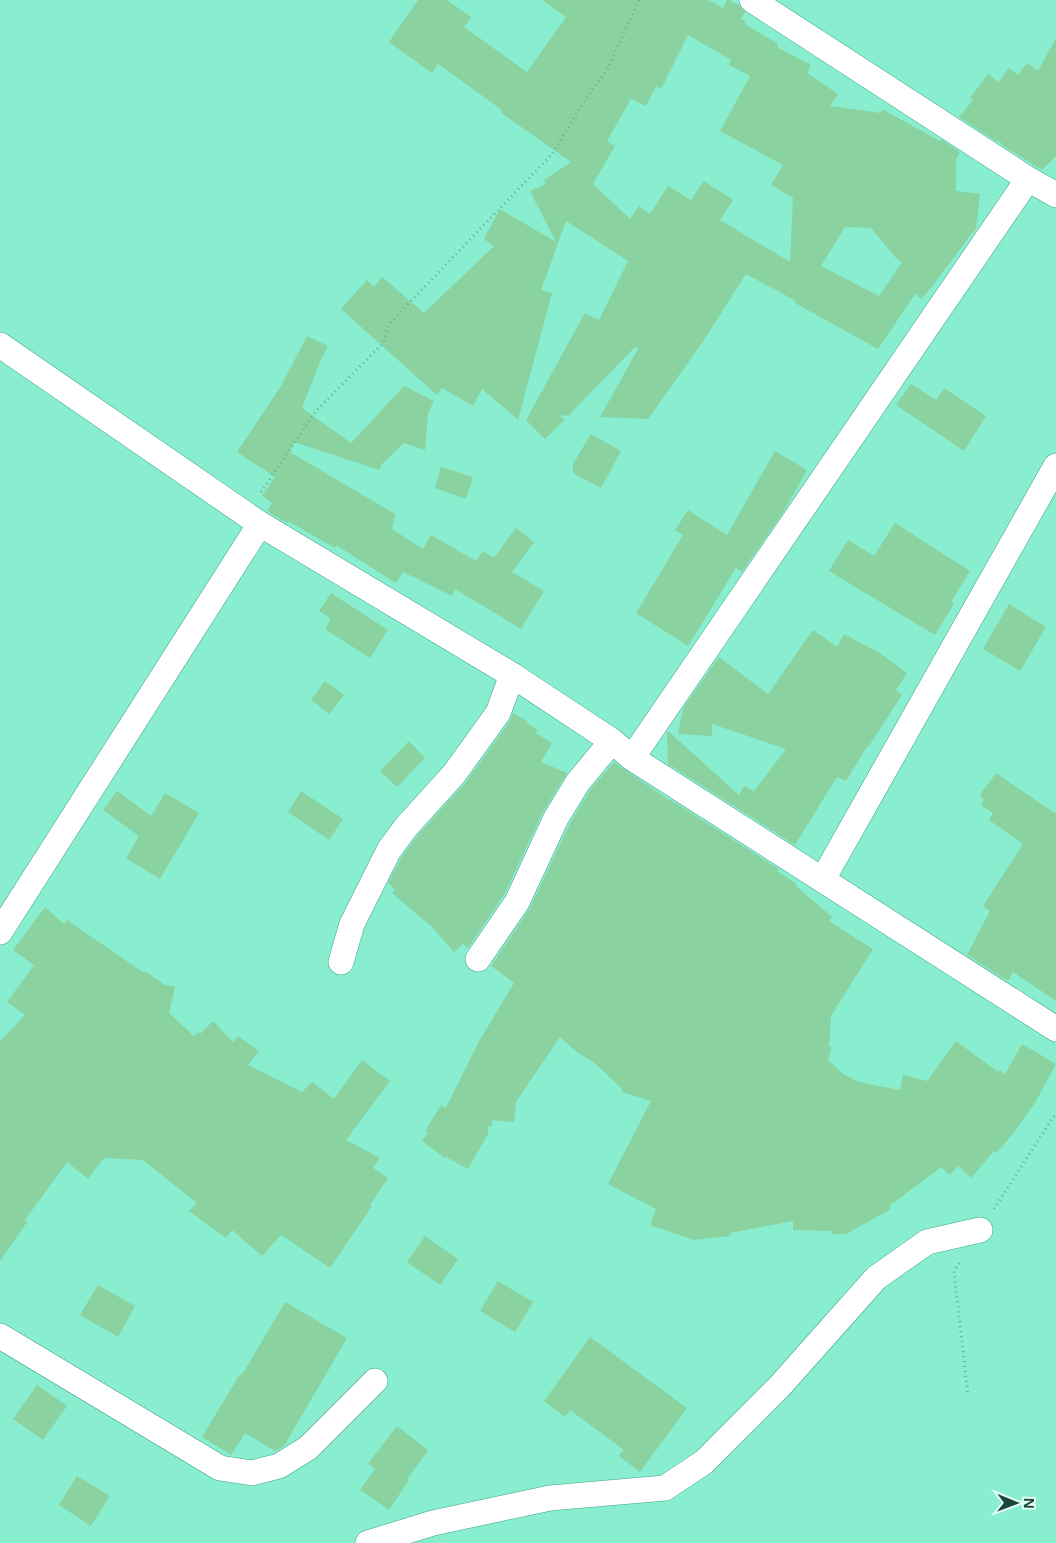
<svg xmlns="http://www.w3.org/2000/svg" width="1056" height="1543" font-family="'Open Sans',sans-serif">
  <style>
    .building { fill: #8ad3a0; fill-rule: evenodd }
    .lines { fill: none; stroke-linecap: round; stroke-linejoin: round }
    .minor-casing { stroke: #3da48a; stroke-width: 26 }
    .path { stroke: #63b39c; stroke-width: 3; stroke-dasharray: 1 4; stroke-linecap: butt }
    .minor { stroke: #fff; stroke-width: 25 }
  </style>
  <rect width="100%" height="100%" fill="#89edd0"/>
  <g class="building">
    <path d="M418 0H447L471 17 464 27 527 72 566 17 542 0H708L723 8 727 0H729L739 5 745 12 741 19 746 22 745 24 778 44 777 47 811 65 807 73 838 94 830 106 881 113 882 109 940 141 941 139 960 152 956 160V191L980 194 976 228 931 288 921 299 915 294 878 349 795 303 796 301 746 274 704 340 648 419 600 417 638 349 635 347 568 416 558 415 565 419 545 439 526 420 585 313 599 320 628 261 566 221 541 290 552 293 518 420 482 389 473 406 442 388 437 395 341 309 367 280 374 287 382 277 424 313 494 246 484 239 500 209 556 242 530 191 546 184 544 180 571 162 500 112 502 110 438 64 432 73 389 42ZM688 35 731 60 729 65 750 76 720 131 783 165 771 185 793 198 790 262 720 220 733 200 704 181 691 200 668 186 650 214 639 206 630 219 593 184 615 146 607 141 631 99 646 106 656 86 661 89ZM845 227 871 228 896 258 902 262 879 296 821 266Z"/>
    <polygon points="1056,38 1056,156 1042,170 1005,147 998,140 997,142 959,117 973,100 970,98 988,74 999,82 1009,68 1018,75 1027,63 1038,71"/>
    <polygon points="307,336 328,346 320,362 302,408 351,443 404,386 434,401 428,413 425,450 404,443 381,465 379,470 294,442 290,452 395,514 392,529 423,549 431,535 476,561 483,551 494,558 516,528 534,542 512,572 544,591 521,629 455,589 452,596 403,572 396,583 336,545 335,548 288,521 287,523 267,511 272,503 262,496 275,477 237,452 281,386"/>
    <polygon points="911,384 936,400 944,388 986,416 964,451 896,405"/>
    <polygon points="591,434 621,451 601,488 573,473 573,464"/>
    <polygon points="775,451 807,470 784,511 742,572 736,568 688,646 636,613 683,535 675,530 688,510 727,535"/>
    <polygon points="441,467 473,477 466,499 435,488"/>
    <polygon points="895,523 970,571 951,602 954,604 935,635 829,571 848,540 874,556"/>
    <polygon points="331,593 388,630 370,658 325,629 331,619 319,611"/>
    <polygon points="1009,604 1046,627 1020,671 983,649"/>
    <polygon points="813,630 837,647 844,634 880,653 907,673 896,690 902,695 869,746 868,745 846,781 837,777 795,845 668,764 667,732 668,731 739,795 744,786 754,791 786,749 712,724 712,736 678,734 683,708 719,657 768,694"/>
    <polygon points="325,681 344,695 329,714 311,700"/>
    <polygon points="513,713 527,721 526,723 538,730 536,733 552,743 541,762 567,773 543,812 504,895 468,948 463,944 454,952 431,926 392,893 395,890 388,883 401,858 417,836 466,782 510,721"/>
    <polygon points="409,741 425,758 397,787 380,771"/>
    <polygon points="614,762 669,800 669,799 779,869 777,871 797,884 796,886 832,917 829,921 873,949 831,1016 829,1047 832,1047 828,1060 843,1074 859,1082 900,1090 903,1075 927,1081 956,1041 998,1072 999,1070 1005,1074 1022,1044 1056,1064 1036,1101 1015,1131 997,1153 994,1151 971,1178 958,1166 950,1175 941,1167 889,1206 891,1209 846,1234 832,1234 832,1231 793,1230 793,1221 730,1233 731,1236 694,1240 650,1225 656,1209 608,1184 651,1101 622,1092 622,1089 597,1065 573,1049 560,1037 516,1102 514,1122 492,1120 492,1126 488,1126 488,1134 468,1169 446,1157 445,1158 422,1141 428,1133 425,1131 441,1105 446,1108 478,1043 514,983 491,966 530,908 569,825 590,790"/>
    <polygon points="996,773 1056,814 1056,1001 1013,972 1008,981 967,955 990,911 983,906 1023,844 989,820 993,813 981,805 984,799 980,795"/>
    <polygon points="117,791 151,816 165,793 199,813 160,879 126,858 139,836 103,810"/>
    <polygon points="301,791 343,819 329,840 288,812"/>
    <polygon points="45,907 64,924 67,920 144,973 145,971 163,984 175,987 169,1013 194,1036 199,1032 200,1034 213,1021 233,1042 238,1036 259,1051 248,1065 302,1092 312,1082 334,1099 362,1060 390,1081 346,1140 380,1158 373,1168 388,1178 370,1205 372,1206 330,1268 281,1235 262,1256 232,1230 226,1238 189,1211 197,1203 143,1160 104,1158 88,1179 67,1162 25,1220 27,1222 0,1261 0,1041 25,1015 7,1002 34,965 13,950"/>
    <polygon points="425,1236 458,1259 440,1285 407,1262"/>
    <polygon points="498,1281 533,1302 515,1332 480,1311"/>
    <polygon points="98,1285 135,1306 118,1337 80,1315"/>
    <polygon points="285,1302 347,1338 284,1446 275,1451 245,1433 231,1455 202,1437 240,1374 242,1375"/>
    <polygon points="590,1337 687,1408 640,1472 619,1456 624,1450 570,1410 565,1417 544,1401"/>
    <polygon points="37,1385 67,1406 43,1440 13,1419"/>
    <polygon points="397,1426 428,1450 407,1479 409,1480 389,1510 360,1490 375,1469 368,1464"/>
    <polygon points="77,1476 110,1496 91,1526 59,1505"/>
  </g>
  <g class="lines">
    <g class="minor-casing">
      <g id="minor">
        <polyline points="752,0 1028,179 1056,195"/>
        <polyline points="0,345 260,524 512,675 612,741 632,758 1056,1029"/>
        <polyline points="632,758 1028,179"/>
        <polyline points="823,879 1056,466"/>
        <polyline points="0,932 260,524"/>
        <polyline points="478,959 517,902 556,818 578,782 612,741"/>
        <polyline points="341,962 352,924 389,850 406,827 454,774 498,713 512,675"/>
        <polyline points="0,1336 220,1468 252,1473 279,1466 308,1448 375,1381"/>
        <polyline points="368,1543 433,1523 550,1498 665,1488 704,1462 779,1387 876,1278 927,1242 980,1230"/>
      </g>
    </g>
    <g class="path">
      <polyline points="261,492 316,411 383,343 389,324 552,154 585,100 607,70 639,0"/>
      <polyline points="994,1209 1056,1113"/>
      <polyline points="959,1263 954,1271 968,1396"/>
    </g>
    <use href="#minor" class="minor"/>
  </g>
  <g transform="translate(1016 1503) rotate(91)" stroke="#e3fff5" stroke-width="4" paint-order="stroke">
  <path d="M0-4L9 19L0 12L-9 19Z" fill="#1a453a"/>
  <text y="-8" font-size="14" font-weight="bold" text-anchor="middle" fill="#1a453a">N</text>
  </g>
</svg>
